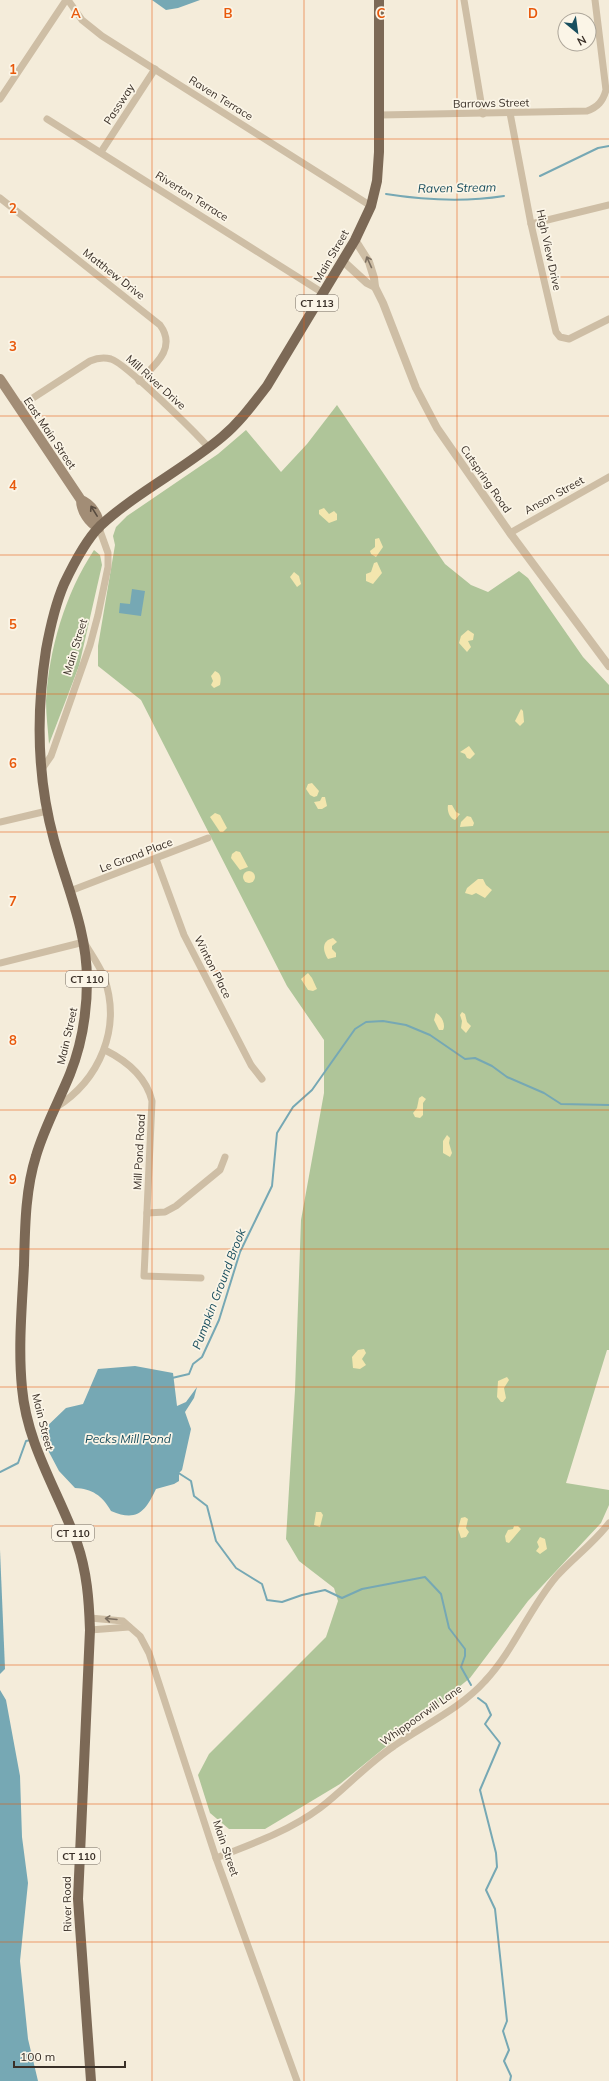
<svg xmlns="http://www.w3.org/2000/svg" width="609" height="2081" font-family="Mulish,sans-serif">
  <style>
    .green { fill: #afc599 }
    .sand { fill: #f3e6ae }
    .water { fill: #76a8b4 }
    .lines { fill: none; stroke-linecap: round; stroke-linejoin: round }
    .stream { stroke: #76a8b4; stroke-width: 2 }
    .minor { stroke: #cebea5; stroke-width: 7 }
    .tertiary { stroke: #cebea5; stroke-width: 8 }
    .secondary { stroke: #a28d76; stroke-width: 10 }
    .primary { stroke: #7c6956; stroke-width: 10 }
    .oneway { stroke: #7c6f60 }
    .oneway2 { stroke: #584b3f }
    .grid { fill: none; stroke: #e8590c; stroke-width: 1; stroke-opacity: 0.55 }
    .labels { text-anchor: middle; stroke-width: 3.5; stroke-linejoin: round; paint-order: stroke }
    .shield { fill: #fbf5e7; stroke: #736a61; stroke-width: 1 }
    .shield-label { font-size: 10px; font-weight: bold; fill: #392f27 }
    .street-label { font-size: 11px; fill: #392f27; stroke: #fbf5e7 }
    .water-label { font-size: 12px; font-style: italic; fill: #184e5e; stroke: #fbf5e7 }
    .grid-label { font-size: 13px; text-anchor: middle; font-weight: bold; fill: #e8590c; stroke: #fbf5e7; stroke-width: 3.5; stroke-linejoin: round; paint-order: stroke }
  </style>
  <rect width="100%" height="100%" fill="#f4ecda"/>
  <g class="green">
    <polygon points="337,405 445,564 471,585 488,592 519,571 528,578 583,657 609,685 609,1350 607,1350 566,1483 609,1490 609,1505 601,1523 528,1601 470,1678 340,1784 265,1829 229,1829 210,1813 198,1775 209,1754 326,1637 338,1601 334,1588 299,1561 286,1539 295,1390 301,1220 324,1093 324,1040 287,986 141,700 98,666 98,646 115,545 113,536 116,527 127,516 218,454 246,430 281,472 307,444"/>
    <path d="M94 550 100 555 102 565 79 666 49 744C48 730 46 715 46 701 49 649 65 594 94 550Z"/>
  </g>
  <g class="sand">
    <polygon points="324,508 329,514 334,511 337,514 337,520 329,523 319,514 319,510"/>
    <polygon points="379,538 383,547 376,557 371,554 370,551 375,547 375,539"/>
    <polygon points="377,562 382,573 373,584 366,581 366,574 371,572 374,563"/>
    <polygon points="294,572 299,576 301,584 297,587 290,577"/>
    <polygon points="468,630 474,634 473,640 468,641 471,647 467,652 459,643 461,636"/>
    <path d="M215 671C222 674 221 679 220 685L214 688 211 685 213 681 211 676Z"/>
    <polygon points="521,709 523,711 524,722 520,726 515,721"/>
    <polygon points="469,746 475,754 470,759 467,758 465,754 460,752"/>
    <polygon points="312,783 319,791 317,796 314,797 310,795 306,789 308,784"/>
    <polygon points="322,797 325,797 327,806 322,809 318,809 314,802 320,801"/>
    <path d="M448 805H452L456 812 460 814 455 820C449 818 447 810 448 805Z"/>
    <polygon points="215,813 220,815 227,828 223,832 220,832 210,817"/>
    <polygon points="467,816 471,817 474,823 473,826 460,827 461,822"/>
    <polygon points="236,851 240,852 248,867 240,870 231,858 232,854"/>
    <circle cx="249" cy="877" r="6"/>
    <polygon points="478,879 483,879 486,885 492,890 485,898 476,893 472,895 465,893 467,888"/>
    <path d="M333 938 337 942 332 946V949L336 953V957L328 959C323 951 321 941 333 938Z"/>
    <polygon points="308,973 312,978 317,989 313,991 308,990 301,979"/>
    <polygon points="462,1012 465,1014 467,1022 471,1026 466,1033 461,1028 462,1021 460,1015"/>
    <path d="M436 1013C442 1016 446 1025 443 1030H439L434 1020Z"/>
    <polygon points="422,1096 426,1099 423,1103 423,1115 420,1118 415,1117 413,1113 417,1108 419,1098"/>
    <polygon points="447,1135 450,1138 449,1143 452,1153 450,1157 443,1153 443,1141"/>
    <polygon points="364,1349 366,1353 362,1359 366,1365 360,1369 353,1368 352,1357 358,1350"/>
    <polygon points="507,1377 509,1380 504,1388 506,1398 503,1402 501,1402 497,1397 498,1381"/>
    <polygon points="316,1512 321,1512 323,1515 320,1527 314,1525"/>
    <polygon points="465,1517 468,1519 466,1528 469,1532 466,1537 461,1538 458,1529 461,1518"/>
    <polygon points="514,1526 518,1526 521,1529 509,1543 506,1542 505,1536 508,1530 513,1529"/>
    <polygon points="540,1537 545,1539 547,1549 540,1554 536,1551 539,1547 537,1542"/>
  </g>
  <g class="water">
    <polygon points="152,0 200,0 178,8 166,10"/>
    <polygon points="132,589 145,591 141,616 119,613 120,603 130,604"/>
    <path d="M135 1366 173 1373 177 1406 186 1402 197 1387 194 1398 185 1412 191 1429 182 1470 179 1473V1481L174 1484 156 1489C145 1512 137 1522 111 1511 102 1495 92 1489 75 1488L59 1471 41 1437V1432L66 1408 83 1404 98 1369Z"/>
    <polygon points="0,1550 5,1669 0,1674"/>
    <polygon points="0,1690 6,1700 20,1776 22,1837 28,1883 20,1961 28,2039 38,2081 0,2081"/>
  </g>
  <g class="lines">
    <g class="stream">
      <polyline points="540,176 598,148 609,146"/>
      <path d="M386 194C424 200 466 202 504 196"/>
      <polyline points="172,1378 189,1374 193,1364 202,1357 219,1320 240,1252 272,1186 277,1133 293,1107 312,1090 355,1029 366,1022 383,1021 406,1025 430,1035 465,1059 475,1058 492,1066 507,1077 544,1093 561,1104 609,1105"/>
      <polyline points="0,1472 18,1463 26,1441 31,1440"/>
      <polyline points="177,1472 191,1481 194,1496 207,1506 216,1541 236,1568 262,1584 267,1600 282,1602 302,1595 325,1590 342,1598 362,1589 425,1577 441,1594 449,1628 465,1649 465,1656 461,1667 471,1685"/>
      <polyline points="478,1698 486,1704 491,1715 485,1724 500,1743 480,1790 496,1853 497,1867 486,1890 495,1909 507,2021 503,2031 509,2050 504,2061 511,2076 510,2081"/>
    </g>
    <g class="minor">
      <polyline points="68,0 82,20 102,36 371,206"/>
      <polyline points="464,0 483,114"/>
      <polyline points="0,99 66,0"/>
      <polyline points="510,113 531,224 556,332 560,337 569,339 609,319"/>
      <path d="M380 115 587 111C598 107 603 101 606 90L595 0"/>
      <polyline points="47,119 323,293"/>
      <polyline points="101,152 155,69"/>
      <path d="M0 198 160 325C177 348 155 365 139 381"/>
      <polyline points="531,224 609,205"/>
      <path d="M19 407 90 361C97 358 103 357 111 359 125 363 196 433 209 448"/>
      <polyline points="510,533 609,477"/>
      <polyline points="42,769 51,756 90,645 98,615 108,567 108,553 99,528"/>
      <polyline points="0,822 47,811"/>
      <polyline points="156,859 184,935 251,1065 262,1079"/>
      <polyline points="70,891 208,838"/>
      <path d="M0 963 84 942C91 954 99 965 104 977 122 1028 100 1080 55 1108"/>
      <path d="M105 1050C127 1061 146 1076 152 1101L144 1276 201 1278"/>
      <polyline points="147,1213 165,1212 176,1206 220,1170 225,1157"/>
      <polyline points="90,1618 123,1621 140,1636 149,1653 216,1858 297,2081"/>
      <polyline points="90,1630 129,1627"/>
      <path d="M216 1858C252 1844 289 1831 320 1808 345 1789 367 1764 394 1746 424 1725 460 1709 485 1681 514 1650 529 1609 556 1577 573 1558 594 1543 609 1523"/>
    </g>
    <g class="tertiary">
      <polyline points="355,240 369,262 374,278 375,287 383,303 416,388 437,428 510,533 609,666"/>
      <polyline points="343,261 367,283 375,287"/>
    </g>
    <path class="secondary" d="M0 379 81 500C81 511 89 523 99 528 100 516 91 504 81 500"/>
    <path class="primary" d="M91 2081 78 1899 90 1630C89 1600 87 1572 77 1543 58 1491 27 1445 22 1388 18 1347 22 1306 24 1265 25 1229 25 1191 36 1156 44 1128 59 1101 70 1074 82 1044 87 1012 87 980 87 931 67 887 54 840 37 778 36 714 46 650 50 628 55 605 64 584 73 565 85 541 100 526 137 492 184 469 222 437 240 422 253 404 267 386L355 240 371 206 377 181 379 152V0"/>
  </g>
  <defs><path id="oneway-shaft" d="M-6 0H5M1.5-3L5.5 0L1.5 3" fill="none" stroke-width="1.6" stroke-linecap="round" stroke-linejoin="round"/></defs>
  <g class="oneway">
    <use href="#oneway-shaft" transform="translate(369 262) rotate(-114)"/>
    <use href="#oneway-shaft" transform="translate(111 1619) rotate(-175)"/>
  </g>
  <use class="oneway2" href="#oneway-shaft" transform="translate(94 511) rotate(-122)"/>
  <path class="grid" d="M152 0V2081M304 0V2081M457 0V2081M0 139H609M0 277H609M0 416H609M0 555H609M0 694H609M0 832H609M0 971H609M0 1110H609M0 1249H609M0 1387H609M0 1526H609M0 1665H609M0 1804H609M0 1942H609"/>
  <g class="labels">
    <g class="shield">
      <rect x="296" y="295" width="42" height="16" rx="3"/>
      <rect x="66" y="971" width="42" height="16" rx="3"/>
      <rect x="52" y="1525" width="42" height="16" rx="3"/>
      <rect x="58" y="1848" width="42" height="16" rx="3"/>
    </g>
    <g class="shield-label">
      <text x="317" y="307">CT 113</text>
      <text x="87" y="983">CT 110</text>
      <text x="73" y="1537">CT 110</text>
      <text x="79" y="1860">CT 110</text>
    </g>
    <g class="street-label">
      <text transform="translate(221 98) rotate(32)" y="4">Raven Terrace</text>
      <text transform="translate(491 103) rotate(-1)" y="4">Barrows Street</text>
      <text transform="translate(119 104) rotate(-57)" y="4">Passway</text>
      <text transform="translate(192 196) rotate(32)" y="4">Riverton Terrace</text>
      <text transform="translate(549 250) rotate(78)" y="4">High View Drive</text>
      <text transform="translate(331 256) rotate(-60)" y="4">Main Street</text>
      <text transform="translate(114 274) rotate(38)" y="4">Matthew Drive</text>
      <text transform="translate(156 382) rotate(42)" y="4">Mill River Drive</text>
      <text transform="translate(50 433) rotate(56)" y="4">East Main Street</text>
      <text transform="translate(486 479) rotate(55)" y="4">Cutspring Road</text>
      <text transform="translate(554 495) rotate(-29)" y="4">Anson Street</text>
      <text transform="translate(75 647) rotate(-73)" y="4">Main Street</text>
      <text transform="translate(136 855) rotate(-21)" y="4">Le Grand Place</text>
      <text transform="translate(213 967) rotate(63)" y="4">Winton Place</text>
      <text transform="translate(67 1036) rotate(-77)" y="4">Main Street</text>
      <text transform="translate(139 1152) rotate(-87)" y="4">Mill Pond Road</text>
      <text transform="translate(43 1422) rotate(76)" y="4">Main Street</text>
      <text transform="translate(421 1715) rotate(-35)" y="4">Whippoorwill Lane</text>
      <text transform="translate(226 1848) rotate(71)" y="4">Main Street</text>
      <text transform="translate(67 1904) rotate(-91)" y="4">River Road</text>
    </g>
    <g class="water-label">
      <text transform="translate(457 188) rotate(-1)" y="4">Raven Stream</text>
      <text transform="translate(219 1289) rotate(-69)" y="4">Pumpkin Ground Brook</text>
      <text x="128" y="1443">Pecks Mill Pond</text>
    </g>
  </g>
  <g class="grid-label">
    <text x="76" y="18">A</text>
    <text x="228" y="18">B</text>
    <text x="381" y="18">C</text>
    <text x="533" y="18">D</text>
    <text x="13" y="74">1</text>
    <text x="13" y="213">2</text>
    <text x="13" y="351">3</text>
    <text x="13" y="490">4</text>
    <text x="13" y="629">5</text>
    <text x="13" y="768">6</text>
    <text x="13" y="906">7</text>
    <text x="13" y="1045">8</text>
    <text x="13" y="1184">9</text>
  </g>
  <g transform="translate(577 32) rotate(151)"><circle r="19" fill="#fbf5e7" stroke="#ada69a"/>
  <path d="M0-3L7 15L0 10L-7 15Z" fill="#184e5e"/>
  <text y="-6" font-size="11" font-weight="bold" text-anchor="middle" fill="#392f27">N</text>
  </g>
  <path d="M14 2061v6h111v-6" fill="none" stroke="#392f27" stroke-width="2"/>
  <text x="20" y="2061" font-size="12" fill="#392f27" stroke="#fbf5e7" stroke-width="3" paint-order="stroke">100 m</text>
</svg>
